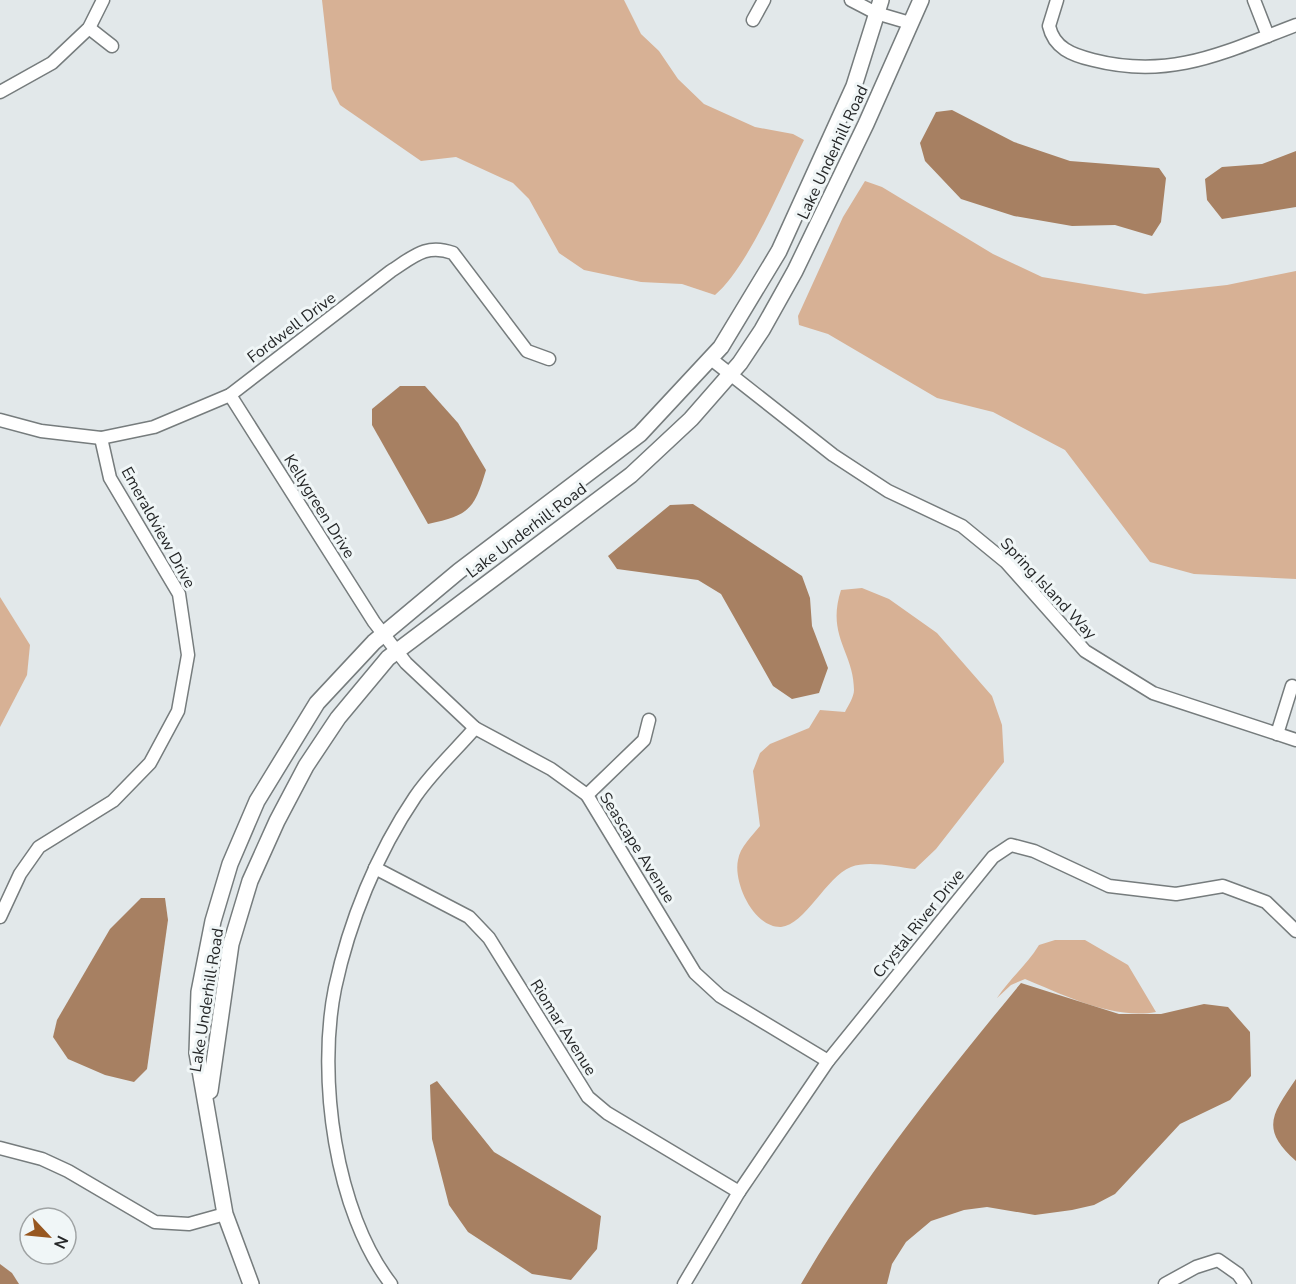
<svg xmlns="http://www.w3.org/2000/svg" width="1296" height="1284" font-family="'Nunito Sans',sans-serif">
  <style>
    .green { fill: #d7b195 }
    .water { fill: #a78062 }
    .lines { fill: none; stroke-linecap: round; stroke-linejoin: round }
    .minor-casing { stroke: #767c7d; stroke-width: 15 }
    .tertiary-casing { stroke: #767c7d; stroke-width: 18 }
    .minor { stroke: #fff; stroke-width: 12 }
    .tertiary { stroke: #fff; stroke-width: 15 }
    .labels { text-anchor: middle; stroke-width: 6; stroke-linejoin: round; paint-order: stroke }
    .street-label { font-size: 16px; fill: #252728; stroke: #f0f6f7 }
  </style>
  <rect width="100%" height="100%" fill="#e2e8ea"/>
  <g class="green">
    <path d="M322 0H624L641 34 659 51 678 79 704 104 755 127 793 134 804 140C783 182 749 266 715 295L682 284 641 282 584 270 559 253 529 199 513 183 456 157 421 161 340 105 332 89Z"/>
    <polygon points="865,181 882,187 993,254 1042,277 1145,294 1227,285 1296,271 1296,579 1194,574 1150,562 1065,450 993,412 937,398 828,334 799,325 798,316 843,217"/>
    <path d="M862 588 889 599 937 633 992 696 1002 725 1004 762 936 849 915 869C897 867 868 860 851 867 826 877 805 925 781 927 754 928 733 883 738 860 740 847 752 836 760 826L753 771 760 753 770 744 809 728 820 710 845 712C848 706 854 697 854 690 854 652 826 636 841 590Z"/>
    <polygon points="0,597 30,645 27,675 0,727"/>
    <path d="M1055 940H1085L1128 965 1156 1012C1113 1020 1064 995 1025 979L1011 985 997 998C1010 978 1027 965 1039 945Z"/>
  </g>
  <g class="water">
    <polygon points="952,110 1014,142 1070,161 1159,168 1166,178 1161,222 1152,236 1115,225 1072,226 1014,216 961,199 925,161 920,143 936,112"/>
    <polygon points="1296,151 1296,207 1222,219 1207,200 1205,179 1222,167 1262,164"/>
    <path d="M400 386H425L458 423 486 470C474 510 469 515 428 524L372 425V409Z"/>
    <polygon points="693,504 802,576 810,598 812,626 828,668 819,693 792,699 773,686 721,594 698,580 617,569 608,556 670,505"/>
    <polygon points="141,898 165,898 168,920 147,1069 134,1082 105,1075 68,1059 53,1037 57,1020 110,929"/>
    <path d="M1021 983 1119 1014H1161L1204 1004 1228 1007 1250 1032 1251 1076 1230 1100 1180 1124 1115 1194 1094 1205 1072 1210 1035 1215 987 1207 964 1210 931 1221 906 1242 892 1264 887 1284H801C864 1176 941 1080 1021 983Z"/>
    <path d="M1296 1079V1161C1259 1129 1273 1113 1296 1079Z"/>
    <polygon points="437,1081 494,1152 601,1216 597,1249 571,1280 532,1274 468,1232 449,1205 432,1139 430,1085"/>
    <polygon points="0,1264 12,1273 19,1284 0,1284"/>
  </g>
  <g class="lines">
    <g class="minor-casing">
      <g id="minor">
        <polyline points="851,0 876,13 910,23"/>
        <path d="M1057 0 1049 26C1054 48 1072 55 1093 60 1171 80 1225 52 1296 25"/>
        <polyline points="1254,0 1268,36"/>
        <polyline points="753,20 764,0"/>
        <polyline points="89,28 112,46"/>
        <polyline points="0,92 52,63 89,28 103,0"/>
        <polyline points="711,359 833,455 888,491 962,526 1006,562 1085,651 1153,693 1296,740"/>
        <polyline points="230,395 374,622 406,663 475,728 551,769 587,795 695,973 720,996 828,1061"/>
        <path d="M0 420 41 431 101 438 154 427 230 395 391 271C413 257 426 243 453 253L527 351 549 359"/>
        <polyline points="1277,734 1292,686"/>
        <polyline points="587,795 644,740 649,720"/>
        <polyline points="375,868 469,917 489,938 588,1097 607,1113 739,1192"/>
        <polyline points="0,917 20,874 39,847 113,801 150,763 178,711 188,655 179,594 110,478 101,438"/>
        <polyline points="0,1148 42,1159 68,1171 155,1222 189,1224 225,1214"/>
        <path d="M391 1284C335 1212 317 1077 335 988 349 922 377 853 415 797 432 772 455 751 475 728"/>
        <polyline points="684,1284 739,1192 828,1061 993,857 1011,845 1034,851 1109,886 1176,894 1223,886 1266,902 1296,931"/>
        <polyline points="1165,1284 1196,1267 1218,1260 1238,1274 1245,1284"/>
      </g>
    </g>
    <g class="tertiary-casing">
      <g id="tertiary">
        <polyline points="210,1091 231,944 250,881 277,821 306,766 338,718 388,658 631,475 691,419 740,363 762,330 795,271 866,124 921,0"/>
        <polyline points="251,1284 225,1214 197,1053 199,992 213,921 230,864 257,801 317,703 374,642 459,571 640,434 721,347 779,251 854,86 881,0"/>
      </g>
    </g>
    <use href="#minor" class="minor"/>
    <use href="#tertiary" class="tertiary"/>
  </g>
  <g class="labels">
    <g class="street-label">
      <text transform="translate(832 152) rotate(-65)" y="6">Lake Underhill Road</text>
      <text transform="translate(291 327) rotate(-37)" y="6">Fordwell Drive</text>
      <text transform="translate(320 506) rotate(58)" y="6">Kellygreen Drive</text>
      <text transform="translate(159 527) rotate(61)" y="6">Emeraldview Drive</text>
      <text transform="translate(526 530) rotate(-37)" y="6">Lake Underhill Road</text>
      <text transform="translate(1049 588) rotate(47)" y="6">Spring Island Way</text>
      <text transform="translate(638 847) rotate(58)" y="6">Seascape Avenue</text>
      <text transform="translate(918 923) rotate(-51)" y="6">Crystal River Drive</text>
      <text transform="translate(206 1000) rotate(-81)" y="6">Lake Underhill Road</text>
      <text transform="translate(564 1027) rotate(58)" y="6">Riomar Avenue</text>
    </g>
  </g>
  <g transform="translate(48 1236) rotate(116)"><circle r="28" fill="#f0f6f7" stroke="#9fa3a4" stroke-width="1.5"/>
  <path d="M0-4.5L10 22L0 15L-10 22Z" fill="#975720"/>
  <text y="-9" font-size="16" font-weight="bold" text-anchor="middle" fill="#252728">N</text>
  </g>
</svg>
